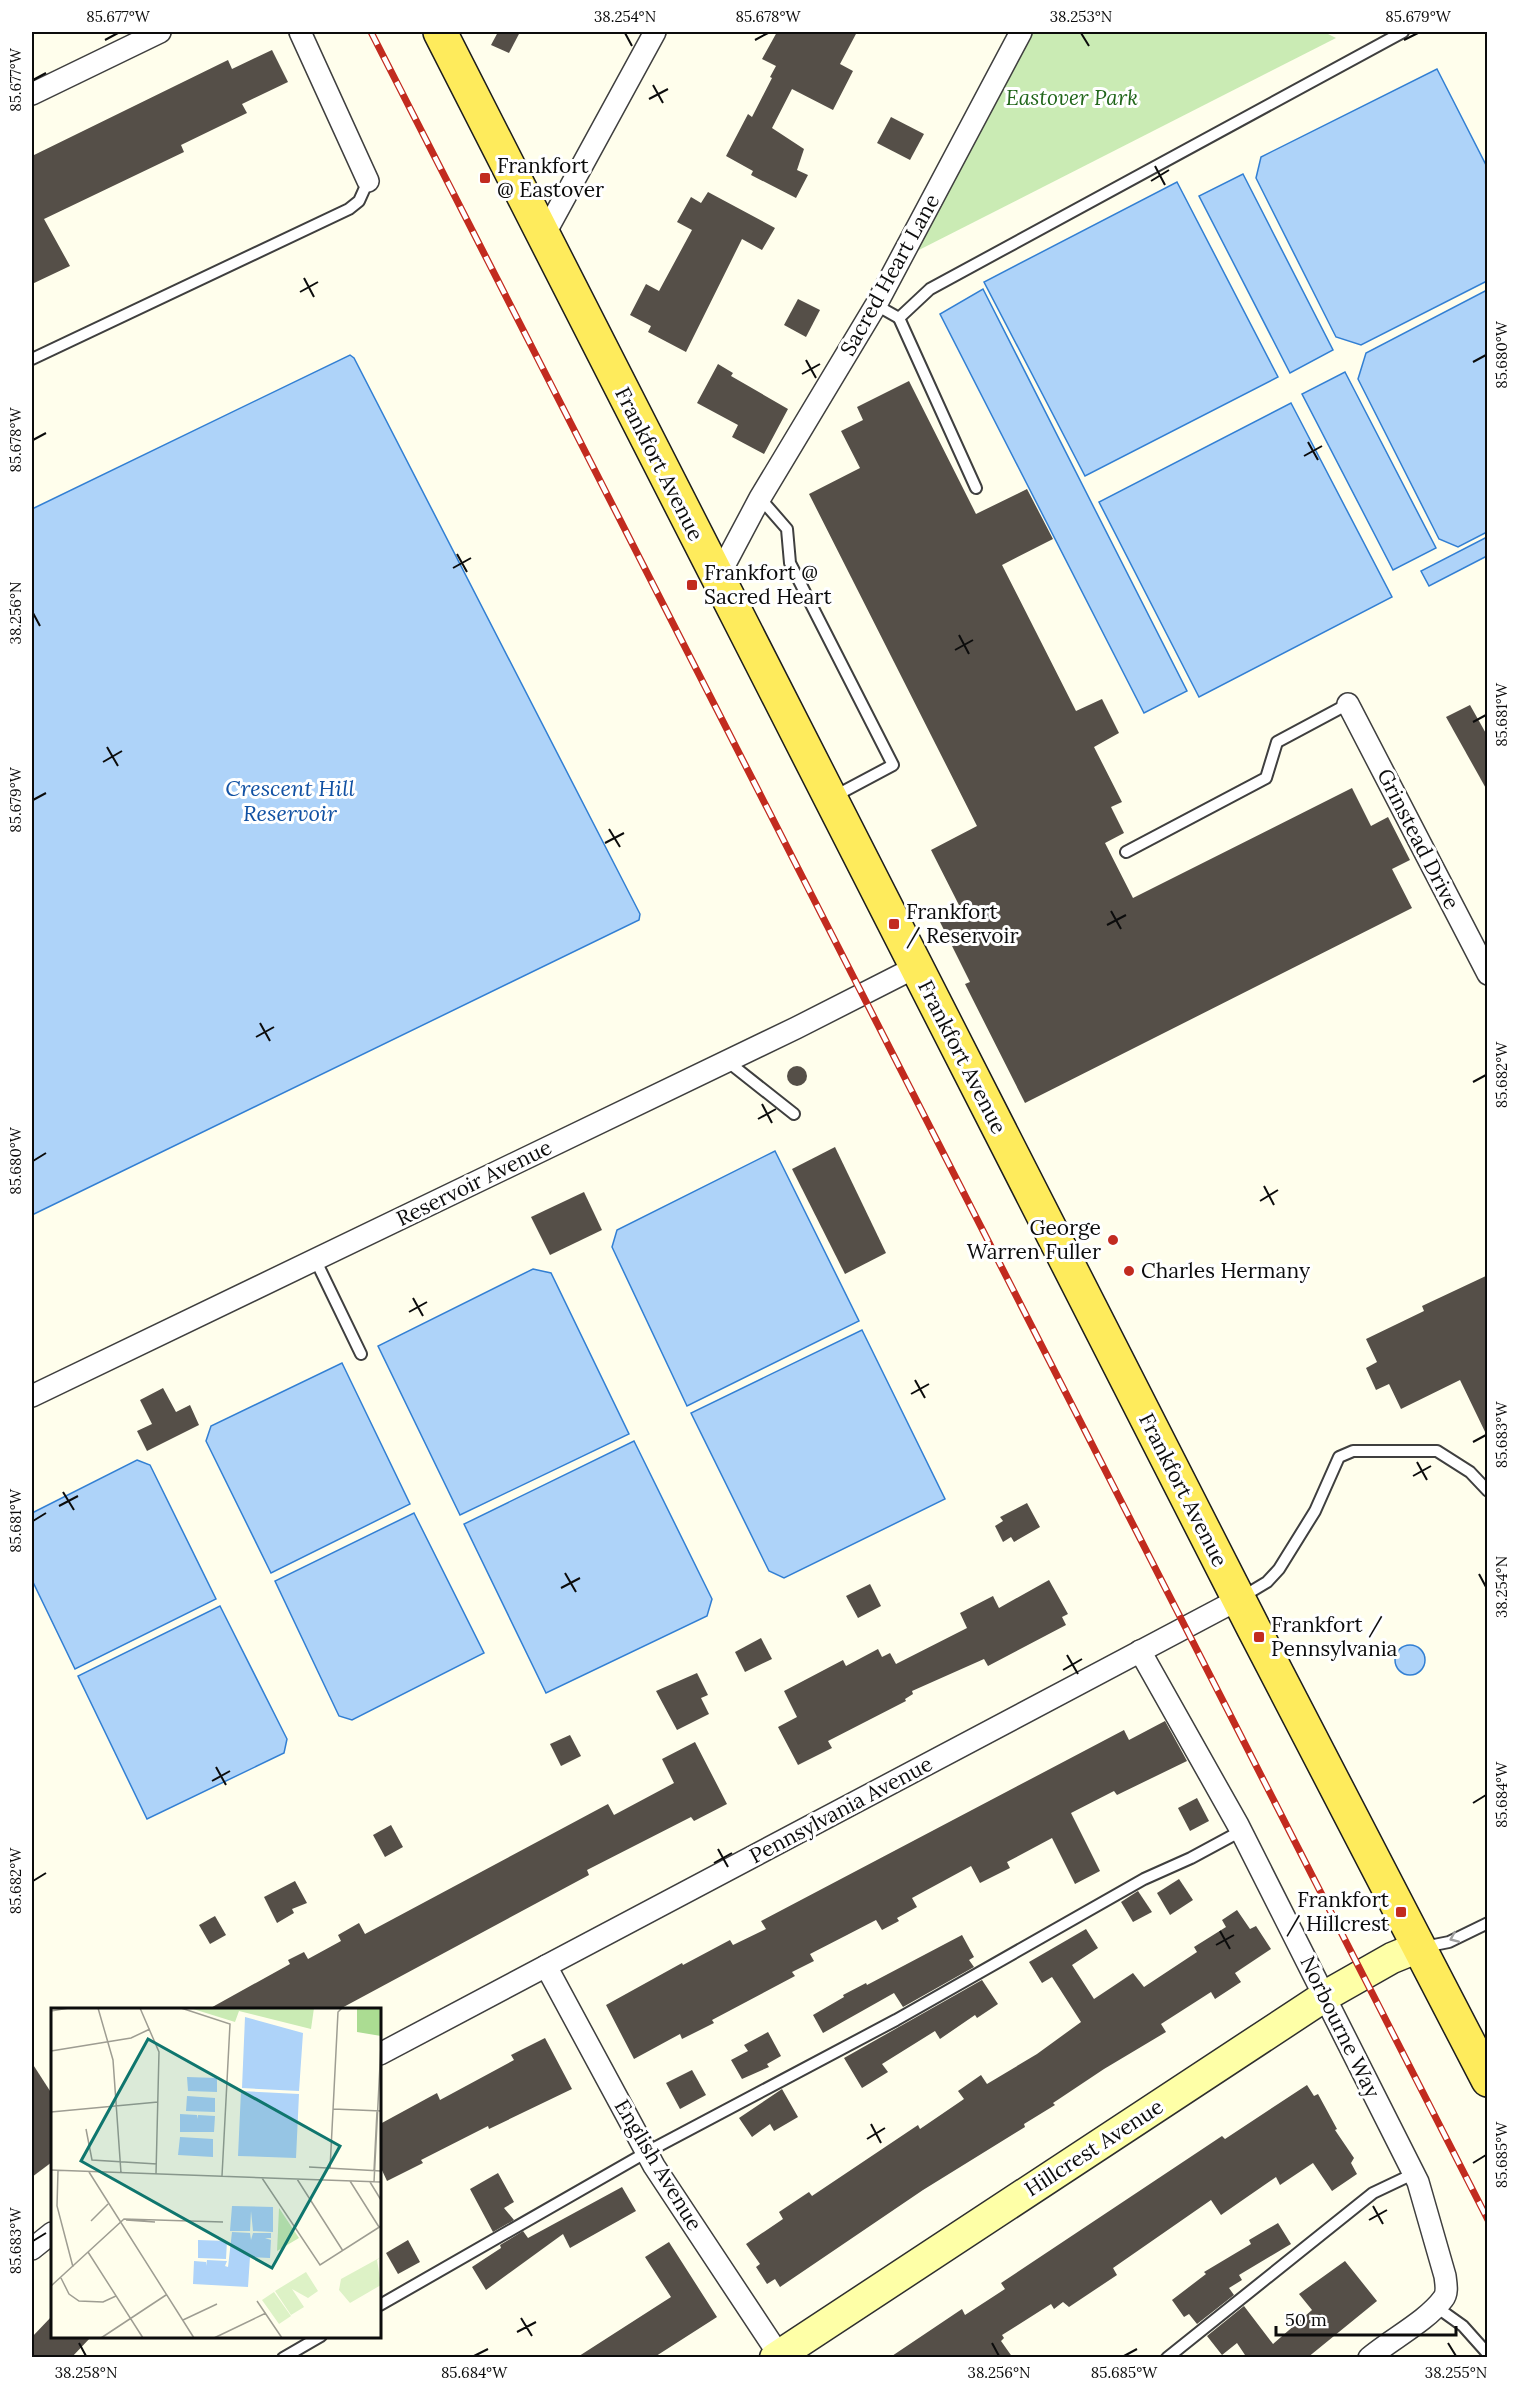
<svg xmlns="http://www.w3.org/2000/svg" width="1519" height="2389" font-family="Lora,serif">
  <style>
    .green { fill: #caebb4 }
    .water { fill: #aed3f9; stroke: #327fd3; stroke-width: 1.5 }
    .building { fill: #554f48 }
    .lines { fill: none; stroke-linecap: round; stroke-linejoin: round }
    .service-casing { stroke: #3f3f3f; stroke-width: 14 }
    .minor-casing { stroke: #3f3f3f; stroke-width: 24 }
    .secondary-casing { stroke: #2e2e2e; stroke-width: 33 }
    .primary-casing { stroke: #1d1d1d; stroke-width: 36 }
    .service { stroke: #fff; stroke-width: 10 }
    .minor { stroke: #fff; stroke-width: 21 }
    .secondary { stroke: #feffa7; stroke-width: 30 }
    .primary { stroke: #feeb5c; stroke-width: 33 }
    .rail-casing { stroke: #c22b1f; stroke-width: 7 }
    .rail { stroke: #fff; stroke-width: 4.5; stroke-dasharray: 14; stroke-linecap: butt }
    .oneway { stroke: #9e9e9e }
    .ticks { fill: none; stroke: #0c0c0c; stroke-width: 2 }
    .poi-dot { fill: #c22b1f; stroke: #fff; stroke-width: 2 }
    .labels { text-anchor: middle; stroke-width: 6; stroke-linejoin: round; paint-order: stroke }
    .park-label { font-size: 21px; font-style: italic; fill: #21661a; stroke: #fff }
    .poi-label { font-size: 21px; fill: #0c0c0c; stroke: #fff; text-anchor: start }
    .street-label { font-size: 21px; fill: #0c0c0c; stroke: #fff }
    .water-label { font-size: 22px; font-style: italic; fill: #1151a3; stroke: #fff }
    .inset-road { fill: none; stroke: #9e9d92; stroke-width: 1.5 }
    .view { fill: #0f766e; fill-opacity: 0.15; stroke: #0f766e; stroke-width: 3 }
    .inset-edge { fill: none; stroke: #0c0c0c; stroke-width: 3 }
    .neatline { fill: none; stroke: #0c0c0c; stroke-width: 2 }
    .ticks-label { font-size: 15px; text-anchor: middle; fill: #0c0c0c }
  </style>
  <rect width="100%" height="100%" fill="#fffeec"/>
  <polygon class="green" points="1031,32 1324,32 1336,38 915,252"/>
  <g class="water">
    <polygon points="1437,69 1487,167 1487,281 1361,345 1336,337 1256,178 1261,157"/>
    <polygon points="1243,174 1333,350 1290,373 1199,196"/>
    <polygon points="1177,182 1278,377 1085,476 984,282"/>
    <polygon points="983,289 1187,691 1144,713 940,314"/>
    <polygon points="1487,290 1487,532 1458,547 1439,539 1358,379 1366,353"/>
    <polygon points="350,355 354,358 640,914 639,920 32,1215 32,509"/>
    <polygon points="1345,372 1436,548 1393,570 1302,394"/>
    <polygon points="1291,403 1392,597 1199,697 1099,502"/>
    <polygon points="1487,537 1487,556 1429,586 1421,571"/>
    <polygon points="775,1151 859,1321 687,1406 612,1247 617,1230"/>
    <polygon points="533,1269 551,1273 629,1434 460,1515 378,1346"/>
    <polygon points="862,1330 945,1499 784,1578 769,1571 691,1413"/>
    <polygon points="342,1363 410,1504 271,1573 206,1441 211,1426"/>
    <polygon points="634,1441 712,1599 707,1616 546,1693 464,1524"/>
    <polygon points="137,1460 150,1465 216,1599 75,1669 32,1580 32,1513"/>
    <polygon points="414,1513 484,1653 352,1720 339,1716 275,1581"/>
    <polygon points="220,1606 287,1739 284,1753 147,1819 78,1676"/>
    <circle cx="1410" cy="1660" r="15"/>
  </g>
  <g class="building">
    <polygon points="498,32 520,32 509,53 491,45"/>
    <polygon points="777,32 857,32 840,64 853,71 833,110 792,89 772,128 804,149 797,170 808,175 796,198 751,175 753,171 726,156 748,114 752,117 772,78 770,77 776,66 762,59"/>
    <polygon points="272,50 288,82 242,104 247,113 181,145 184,152 44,219 70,266 32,284 32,156 228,60 232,69"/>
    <polygon points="891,117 924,134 910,160 877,143"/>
    <polygon points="708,192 775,228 762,250 742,239 686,352 648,332 651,326 630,315 646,284 659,291 692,230 677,222 691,197 701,203"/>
    <polygon points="798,299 820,310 806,337 784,325"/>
    <polygon points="718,364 733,373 731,376 788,409 764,454 732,437 738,425 697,403"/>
    <polygon points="909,381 976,514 1027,489 1053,539 1002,565 1076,711 1102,699 1119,733 1094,747 1122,802 1111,807 1124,833 1105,843 1133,898 1352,788 1371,826 1388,817 1410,860 1392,869 1412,908 1025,1103 965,984 970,982 940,922 962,911 931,850 977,826 809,494 860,468 841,431 863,420 857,407"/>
    <polygon points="1470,705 1488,737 1488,792 1446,717"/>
    <circle cx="797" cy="1076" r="10"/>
    <polygon points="835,1147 886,1253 845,1274 792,1169"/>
    <polygon points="584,1192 602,1230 550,1255 531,1217"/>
    <polygon points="1488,1275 1488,1438 1460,1380 1401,1409 1389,1384 1376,1390 1366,1368 1377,1362 1366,1339 1424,1311 1422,1306"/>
    <polygon points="163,1388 176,1412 190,1405 199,1425 147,1451 137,1431 152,1424 140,1400"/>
    <polygon points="1027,1503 1040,1527 1014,1542 1011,1537 1003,1542 995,1526 1003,1521 1000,1517"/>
    <polygon points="1049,1580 1068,1614 1062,1617 1066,1625 988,1666 984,1659 912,1691 913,1694 905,1699 906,1701 828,1741 832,1748 798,1765 778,1727 797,1717 784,1691 843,1660 846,1666 878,1649 882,1657 890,1653 896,1664 967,1628 960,1613 993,1596 999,1608"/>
    <polygon points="870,1584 881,1606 858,1618 846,1596"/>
    <polygon points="761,1638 772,1659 745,1672 735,1652"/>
    <polygon points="697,1673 708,1695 701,1698 709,1714 677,1730 656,1691"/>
    <polygon points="1165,1721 1187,1761 1117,1795 1114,1791 1071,1813 1100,1871 1075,1884 1052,1838 1007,1862 1010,1868 980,1883 971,1866 912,1898 917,1907 897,1918 899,1921 882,1930 876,1920 847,1935 810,1954 814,1961 792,1972 795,1976 712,2020 714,2023 682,2039 680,2034 634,2059 606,2005 682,1963 683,1965 730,1940 733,1945 766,1929 761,1921 1124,1730 1129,1740"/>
    <polygon points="570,1735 581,1756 561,1766 550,1744"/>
    <polygon points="695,1742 727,1804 694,1821 691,1817 587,1870 589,1875 338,2010 207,2010 290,1964 288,1960 304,1952 308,1959 341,1941 338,1935 359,1923 365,1934 608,1804 614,1815 674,1783 662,1759"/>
    <polygon points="1197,1798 1209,1821 1190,1831 1178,1808"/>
    <polygon points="391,1825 403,1847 385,1857 373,1835"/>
    <polygon points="1179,1879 1193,1900 1170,1915 1157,1893"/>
    <polygon points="295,1881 307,1903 292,1909 294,1913 277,1923 264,1897"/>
    <polygon points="1138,1891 1152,1912 1133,1922 1121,1902"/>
    <polygon points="1237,1910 1250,1929 1256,1926 1271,1949 1235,1973 1241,1982 1215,1999 1211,1992 1161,2024 1166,2032 1104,2069 1053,2103 1055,2105 1024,2124 1025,2127 923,2190 780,2287 775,2279 767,2284 756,2267 760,2264 746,2244 783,2219 779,2212 809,2192 812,2196 918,2125 920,2129 964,2099 958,2091 981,2075 987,2084 1037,2054 1081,2022 1052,1977 1042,1983 1029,1962 1086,1929 1098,1948 1072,1965 1094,1999 1133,1973 1144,1987 1197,1952 1194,1947 1226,1927 1222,1920"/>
    <polygon points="215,1916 226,1935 210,1944 199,1925"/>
    <polygon points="962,1935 974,1957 969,1960 974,1967 903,2007 894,1993 823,2033 813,2015 844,1997 843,1995 866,1983 867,1985"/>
    <polygon points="982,1980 998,2004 977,2018 975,2015 940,2039 935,2031 882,2064 888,2072 862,2088 844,2058"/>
    <polygon points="768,2032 781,2056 767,2064 769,2067 742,2079 731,2060 748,2051 744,2045"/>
    <polygon points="545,2038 572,2089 489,2129 488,2126 421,2160 423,2163 387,2181 380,2166 380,2124 437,2093 440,2100 514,2060 511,2055"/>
    <polygon points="32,2063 52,2094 52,2162 32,2177"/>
    <polygon points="692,2070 706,2095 680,2109 666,2083"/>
    <polygon points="1307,2085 1314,2096 1318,2094 1337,2129 1335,2130 1354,2158 1351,2163 1357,2174 1332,2191 1313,2163 1280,2185 1276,2177 1221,2215 1211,2200 1113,2268 1117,2275 1069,2307 1063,2302 1054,2309 1051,2304 1002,2335 1004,2338 1001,2341 1013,2358 889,2358 962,2309 965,2315 1005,2289 1001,2283 1022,2269 1222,2136 1225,2139"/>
    <polygon points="782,2089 798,2117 774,2131 770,2124 752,2137 739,2118"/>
    <polygon points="498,2173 514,2202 504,2208 514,2220 493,2232 470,2189"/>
    <polygon points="622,2187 636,2211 570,2248 563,2234 486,2290 472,2267 501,2248 500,2245 523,2231 528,2238"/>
    <polygon points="1278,2223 1291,2244 1239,2275 1242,2280 1229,2288 1234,2295 1197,2324 1189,2314 1184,2317 1172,2300 1206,2274 1204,2272 1251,2244 1249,2240"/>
    <polygon points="408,2240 420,2262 398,2274 386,2253"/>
    <polygon points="669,2242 717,2317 653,2358 576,2358 671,2297 645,2257"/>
    <polygon points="1345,2261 1377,2301 1307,2358 1247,2358 1237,2343 1222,2355 1207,2336 1244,2306 1273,2344 1312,2310 1299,2294"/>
    <polygon points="52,2316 52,2337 91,2337 71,2358 32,2358 32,2337"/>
  </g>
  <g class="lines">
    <g class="service-casing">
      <g id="service">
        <polyline points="876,305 899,318 930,289 1403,32"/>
        <polyline points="899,318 976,488"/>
        <polyline points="32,359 349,209 359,201 368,181"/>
        <polyline points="760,498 787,529 790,563 893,765 833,797"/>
        <polyline points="1126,852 1266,778 1277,742 1348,704"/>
        <polyline points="727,1061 794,1114"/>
        <polyline points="315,1259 361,1354"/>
        <polyline points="1242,1597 1267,1582 1279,1569 1315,1511 1339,1457 1353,1451 1437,1451 1470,1472 1488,1491"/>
        <polyline points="1424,1947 1449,1942 1488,1923"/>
        <polyline points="380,2305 647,2152 896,2020 1144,1879 1191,1858 1241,1831"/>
        <polyline points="1435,2306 1463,2326 1488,2354"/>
        <polyline points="283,2358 321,2336"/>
        <polyline points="1167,2358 1373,2193 1413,2174"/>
      </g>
    </g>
    <g class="minor-casing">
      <g id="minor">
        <polyline points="300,32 368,181"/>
        <polyline points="32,94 160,32"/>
        <polyline points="543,237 655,32"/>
        <polyline points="717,579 760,498 876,305 1021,32"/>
        <polyline points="1348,704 1488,974"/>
        <polyline points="32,1396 796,1028 916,967"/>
        <path d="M1140 1651 1238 1825 1418 2182 1445 2276C1446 2284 1448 2293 1443 2299 1427 2321 1390 2340 1369 2358"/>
        <polyline points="546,1966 654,2166 781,2358"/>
        <polyline points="380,2054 1239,1599"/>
        <polyline points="32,2249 52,2233"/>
      </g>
    </g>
    <g class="secondary-casing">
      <polyline id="secondary" points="775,2358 1325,1996 1392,1958 1419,1947"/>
    </g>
    <g class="primary-casing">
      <polyline id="primary" points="440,32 1254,1629 1488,2080"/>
    </g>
    <use href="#service" class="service"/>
    <use href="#minor" class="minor"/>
    <use href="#secondary" class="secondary"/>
    <use href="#primary" class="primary"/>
    <g class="rail-casing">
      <polyline id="rail" points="371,32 1488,2220"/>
    </g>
    <use href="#rail" class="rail"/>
  </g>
  <defs><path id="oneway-chevron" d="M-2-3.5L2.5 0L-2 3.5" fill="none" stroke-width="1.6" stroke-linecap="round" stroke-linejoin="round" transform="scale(1.5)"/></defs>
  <use class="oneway" href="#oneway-chevron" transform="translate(1454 1938) rotate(157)"/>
  <path class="ticks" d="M625 33 632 46M1081 33 1089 46M105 40 118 33M755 40 768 33M1404 40 1418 33M33 80 46 73M653 85 663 103M649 99 668 89M1155 166 1165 185M1151 181 1169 170M304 278 314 297M300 292 318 282M806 360 816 378M1473 362 1486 355M802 374 820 364M33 440 46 433M1308 442 1318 460M1304 456 1322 446M457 554 467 572M453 568 471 558M33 613 40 626M959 635 969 654M955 650 973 640M1473 722 1486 715M107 747 118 766M103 762 122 751M33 800 46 793M609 829 620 847M605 843 624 833M1111 911 1121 929M1107 925 1126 915M260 1023 270 1041M256 1037 274 1027M1473 1082 1486 1075M762 1104 772 1123M758 1119 776 1109M33 1161 46 1153M1264 1186 1274 1205M1260 1201 1278 1190M413 1298 423 1316M409 1312 427 1302M915 1380 925 1398M911 1394 929 1384M1473 1442 1486 1435M1417 1462 1427 1480M1413 1476 1431 1466M63 1492 74 1510M59 1506 78 1496M33 1521 46 1513M565 1573 576 1592M1479 1574 1486 1587M561 1588 580 1578M1067 1655 1078 1674M1063 1670 1082 1659M216 1767 226 1785M212 1781 230 1771M1473 1803 1486 1795M718 1849 728 1867M714 1863 732 1853M33 1881 46 1873M1220 1931 1230 1949M1216 1945 1234 1935M871 2124 881 2143M867 2139 885 2128M1473 2163 1486 2155M1373 2206 1383 2224M1369 2220 1387 2210M33 2241 46 2233M521 2318 532 2336M517 2332 536 2322M79 2343 86 2356M992 2343 999 2356M1448 2343 1456 2356M474 2356 488 2349M1124 2356 1137 2349"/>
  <g class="poi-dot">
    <rect x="479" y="172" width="12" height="12" rx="3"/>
    <rect x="686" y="579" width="12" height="12" rx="3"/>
    <rect x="888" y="918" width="12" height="12" rx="3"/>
    <circle cx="1113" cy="1240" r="6"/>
    <circle cx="1129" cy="1271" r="6"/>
    <rect x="1253" y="1631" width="12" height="12" rx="3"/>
    <rect x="1395" y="1906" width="12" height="12" rx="3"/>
  </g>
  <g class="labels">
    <g class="park-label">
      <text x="1072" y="105">Eastover Park</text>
    </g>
    <g class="poi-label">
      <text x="497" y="173">Frankfort<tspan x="497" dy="24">@ Eastover</tspan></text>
      <text x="704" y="580">Frankfort @<tspan x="704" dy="24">Sacred Heart</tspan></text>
      <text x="906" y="919">Frankfort<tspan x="906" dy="24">/ Reservoir</tspan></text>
      <text x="1101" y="1235" text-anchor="end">George<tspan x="1101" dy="24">Warren Fuller</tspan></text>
      <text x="1141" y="1278">Charles Hermany</text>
      <text x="1271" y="1632">Frankfort /<tspan x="1271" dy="24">Pennsylvania</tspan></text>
      <text x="1389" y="1907" text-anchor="end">Frankfort<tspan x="1389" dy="24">/ Hillcrest</tspan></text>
    </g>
    <g class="street-label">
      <text transform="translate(890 275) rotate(-61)" y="7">Sacred Heart Lane</text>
      <text transform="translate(659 464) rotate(63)" y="7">Frankfort Avenue</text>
      <text transform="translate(1418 839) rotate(63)" y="7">Grinstead Drive</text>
      <text transform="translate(962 1057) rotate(63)" y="7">Frankfort Avenue</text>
      <text transform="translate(474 1183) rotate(-26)" y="7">Reservoir Avenue</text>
      <text transform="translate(1183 1490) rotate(63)" y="7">Frankfort Avenue</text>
      <text transform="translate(841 1810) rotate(-28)" y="7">Pennsylvania Avenue</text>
      <text transform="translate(1340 2027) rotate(64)" y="7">Norbourne Way</text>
      <text transform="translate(1094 2148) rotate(-33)" y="7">Hillcrest Avenue</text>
      <text transform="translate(658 2165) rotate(59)" y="7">English Avenue</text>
    </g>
    <g class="water-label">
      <text x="290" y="796">Crescent Hill<tspan x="290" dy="25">Reservoir</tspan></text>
    </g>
  </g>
  <g transform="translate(51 2008)">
    <rect width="330" height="330" fill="#fffeec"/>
    <path d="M139 0H263L260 21 188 3 184 14ZM228 200 248 230 226 243 227 223Z" fill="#caebb4"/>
    <path d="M306 0H330V28L306 24Z" fill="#abdc92"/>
    <path d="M330 249 326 252 330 277 299 295 288 282 290 271ZM255 264 267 283 257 290 241 281 253 299 240 307 224 283ZM223 284 240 308 228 316 211 292Z" fill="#ddf2c6"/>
    <path d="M194 9 252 25 248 83 191 80ZM136 69 166 70V84L137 83ZM190 83 248 86 245 150 187 148ZM136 88 164 90V104L135 103ZM129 106 146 107V111L147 107 164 108 163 124H129ZM129 129 162 131V149L127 147ZM181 198 222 199V224L202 223 200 203 199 223H179ZM181 224 199 225 200 232 202 225H220V230H214L220 232 219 250 199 249 197 279 142 276 143 253 155 254V258L156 252 176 253 174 258 177 259ZM147 232 176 233 175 251 147 250Z" fill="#aed3f9"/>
    <path class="inset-road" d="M47 0 62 52 70 165M89 0 108 44 105 166M130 0 179 16 171 168M0 3 18 0M0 43 80 30 99 21M282 101 330 103M0 104 107 94M35 121 41 152 106 156M258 159 330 163M279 161 287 4 291 0M0 162 330 174M7 163 6 198 22 259M323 163 326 103M38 164 143 330M211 170 269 257 330 218M246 171 292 243M299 173 328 219M319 174 330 192M323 174 330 37M75 212 104 214M40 213 57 196M37 244 92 330M10 270 18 286 28 293 52 294 65 288M0 278 73 211 172 214M206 293 231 330M132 312 166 296M50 330 115 287M163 330 215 305"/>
    <path class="view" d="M97 31 289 138 221 260 30 153Z"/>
    <rect width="330" height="330" class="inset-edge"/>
  </g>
  <rect width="1519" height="2389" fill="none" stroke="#ffffff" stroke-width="66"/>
  <path d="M1276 2326v9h180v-9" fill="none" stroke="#0c0c0c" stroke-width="3"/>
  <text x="1285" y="2326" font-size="18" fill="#0c0c0c" stroke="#ffffff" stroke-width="4.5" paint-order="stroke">50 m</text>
  <rect x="33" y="33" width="1453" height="2323" class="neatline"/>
  <g class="ticks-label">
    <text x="118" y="22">85.677°W</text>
    <text x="625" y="22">38.254°N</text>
    <text x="768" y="22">85.678°W</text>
    <text x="1081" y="22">38.253°N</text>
    <text x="1418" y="22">85.679°W</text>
    <text transform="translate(16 80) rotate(-90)" y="5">85.677°W</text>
    <text transform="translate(1502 355) rotate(-90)" y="5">85.680°W</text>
    <text transform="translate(16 440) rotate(-90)" y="5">85.678°W</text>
    <text transform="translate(16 613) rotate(-90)" y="5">38.256°N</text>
    <text transform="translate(1502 715) rotate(-90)" y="5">85.681°W</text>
    <text transform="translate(16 800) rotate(-90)" y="5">85.679°W</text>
    <text transform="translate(1502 1075) rotate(-90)" y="5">85.682°W</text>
    <text transform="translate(16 1161) rotate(-90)" y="5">85.680°W</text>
    <text transform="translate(1502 1435) rotate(-90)" y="5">85.683°W</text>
    <text transform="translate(16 1521) rotate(-90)" y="5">85.681°W</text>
    <text transform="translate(1502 1587) rotate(-90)" y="5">38.254°N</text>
    <text transform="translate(1502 1795) rotate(-90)" y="5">85.684°W</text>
    <text transform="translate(16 1881) rotate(-90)" y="5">85.682°W</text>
    <text transform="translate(1502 2155) rotate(-90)" y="5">85.685°W</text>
    <text transform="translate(16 2241) rotate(-90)" y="5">85.683°W</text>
    <text x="86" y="2378">38.258°N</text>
    <text x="474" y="2378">85.684°W</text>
    <text x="999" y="2378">38.256°N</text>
    <text x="1124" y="2378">85.685°W</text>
    <text x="1456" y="2378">38.255°N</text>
  </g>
</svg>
